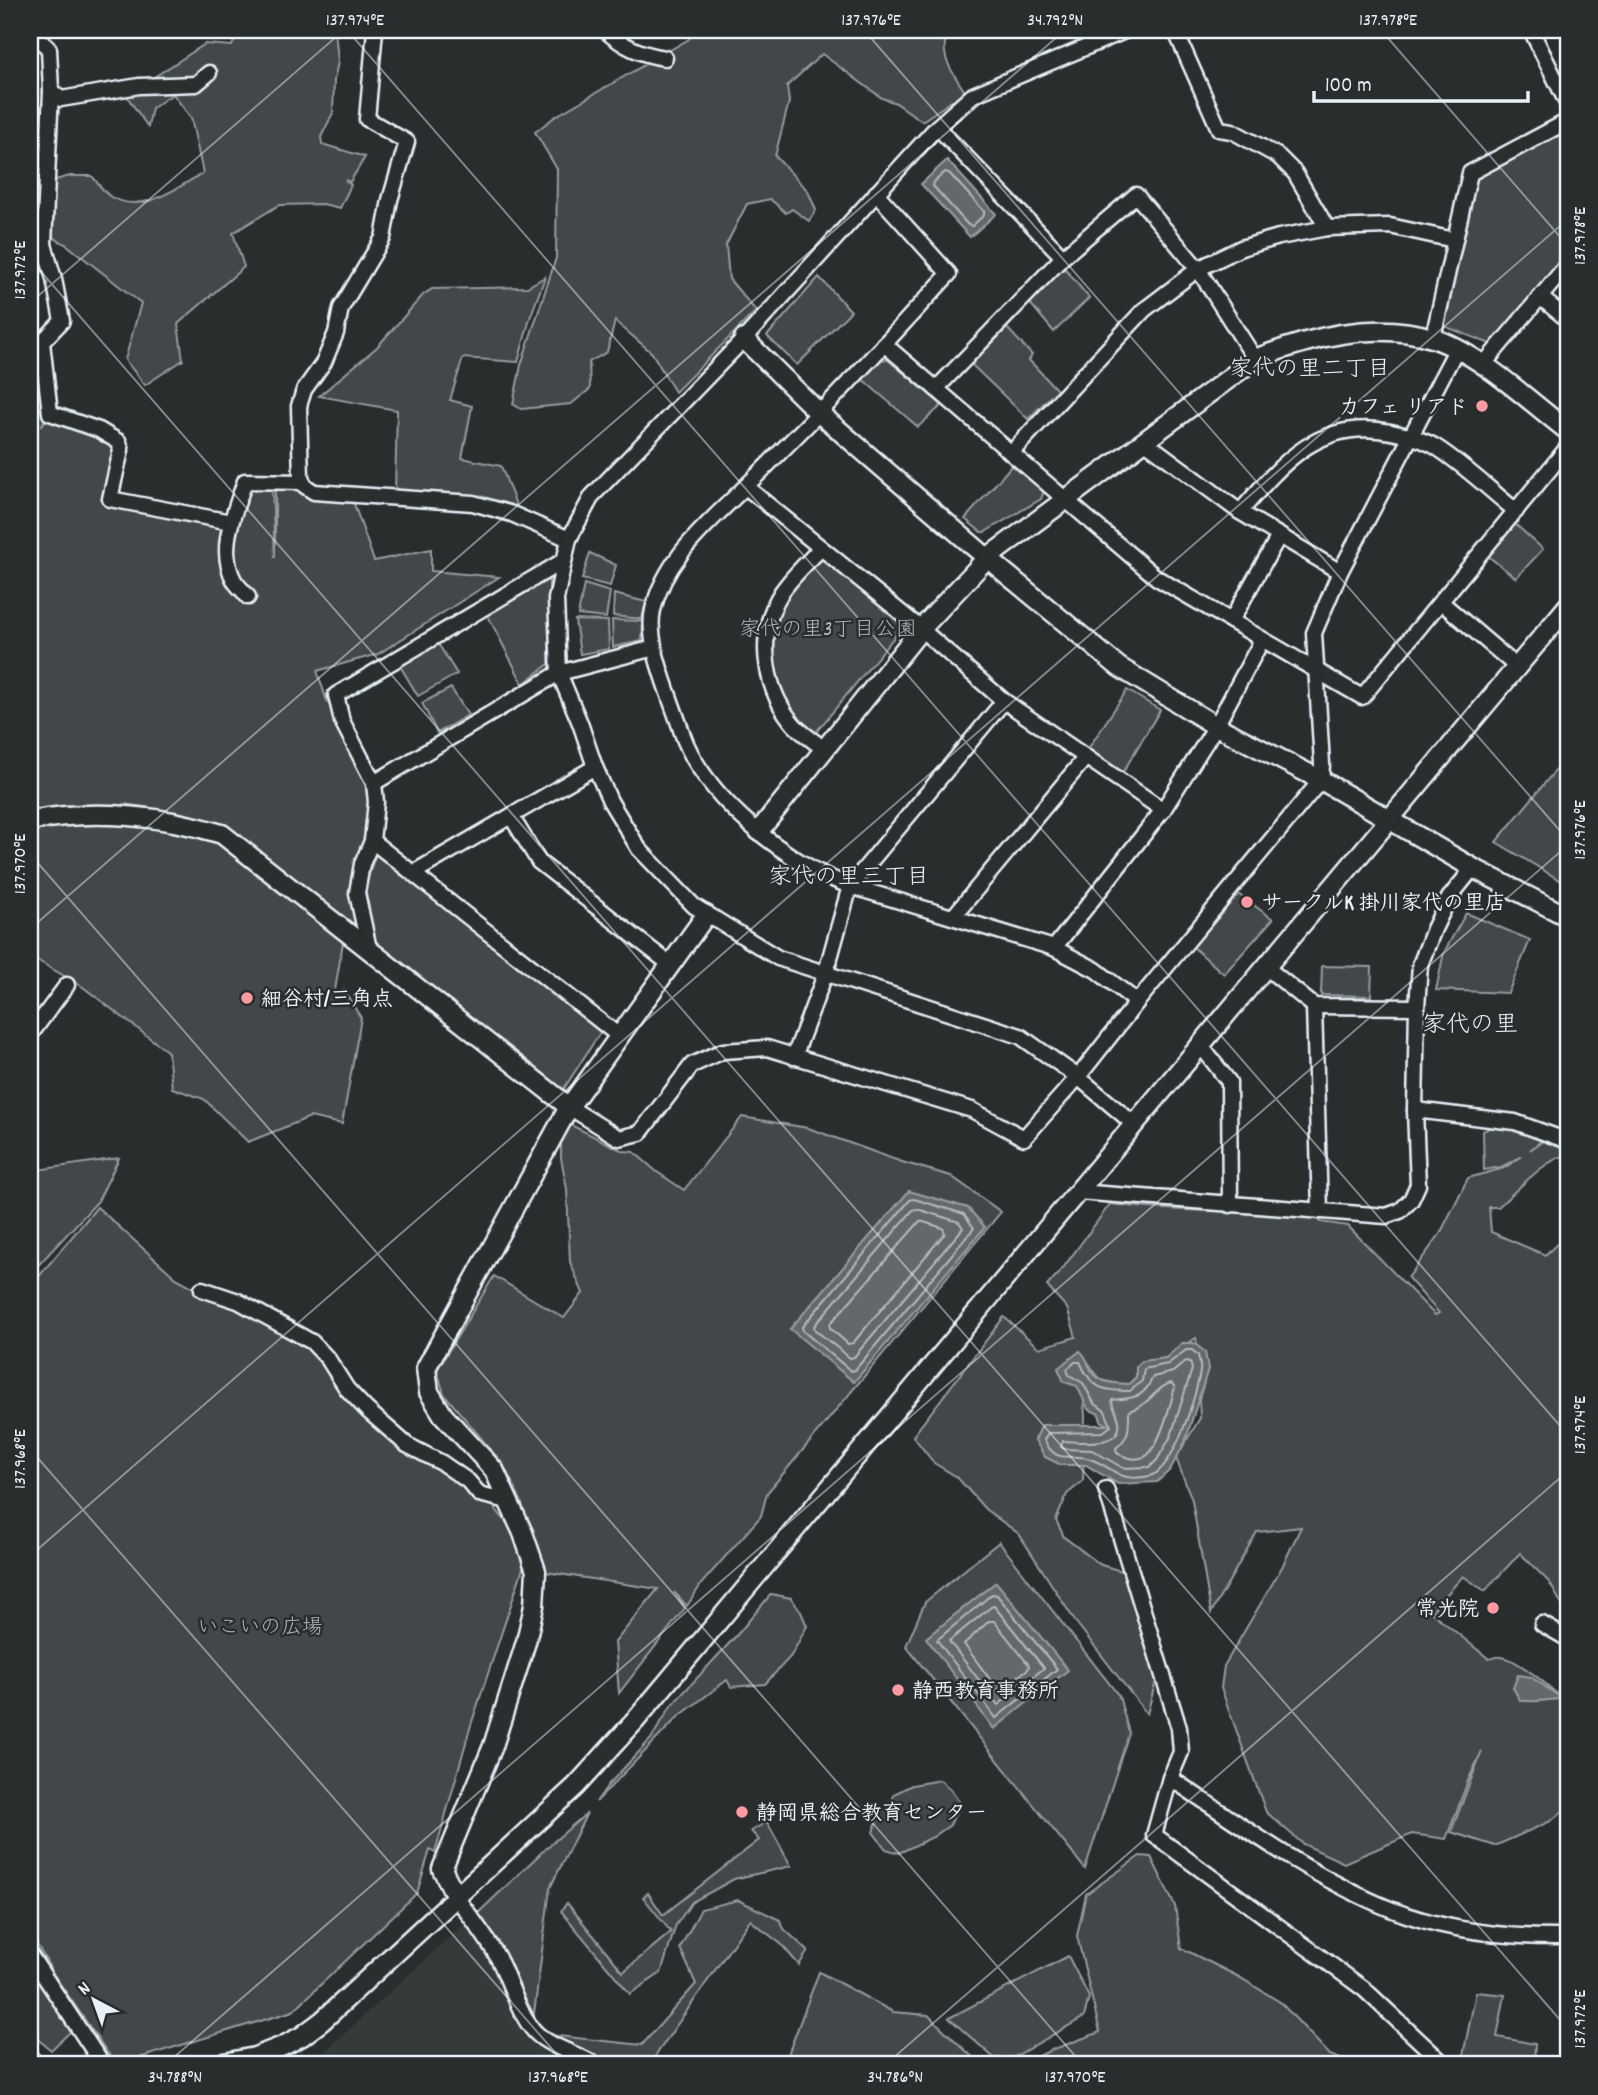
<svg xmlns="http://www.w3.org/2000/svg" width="1598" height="2095" font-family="Dekko,'Klee One',sans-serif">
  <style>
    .built { fill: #363a3b }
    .green { fill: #424648; stroke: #959ca0; stroke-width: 2; fill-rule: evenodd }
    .water { fill: #63686b; stroke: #989fa3; stroke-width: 2 }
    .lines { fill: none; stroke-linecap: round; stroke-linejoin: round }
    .shore { stroke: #b3bac0; stroke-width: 2 }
    .minor-casing { stroke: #e8f1f8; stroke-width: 19 }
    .tertiary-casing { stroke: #e8f1f8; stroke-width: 23 }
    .minor { stroke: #2a2d2e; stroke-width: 14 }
    .tertiary { stroke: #2a2d2e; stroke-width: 18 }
    .ticks { fill: none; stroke: #e8f1f8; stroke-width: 2; stroke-opacity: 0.45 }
    .poi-dot { fill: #ff9aa2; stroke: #2a2d2e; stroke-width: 2.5 }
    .labels { text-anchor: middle; stroke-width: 5; stroke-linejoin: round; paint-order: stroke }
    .poi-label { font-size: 21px; font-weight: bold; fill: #e8f1f8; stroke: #2a2d2e; text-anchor: start }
    .park-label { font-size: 21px; fill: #aeb5ba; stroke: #2a2d2e }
    .neighbourhood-label { font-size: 23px; fill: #e8f1f8; stroke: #2a2d2e }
    .quarter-label { font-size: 24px; fill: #e8f1f8; stroke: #2a2d2e }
    .neatline { fill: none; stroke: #e8f1f8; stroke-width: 2.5 }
    .ticks-label { font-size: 18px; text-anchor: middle; fill: #e8f1f8 }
  </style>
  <rect width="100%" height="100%" fill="#2a2d2e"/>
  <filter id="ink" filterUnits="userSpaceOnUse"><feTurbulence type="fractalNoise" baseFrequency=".0143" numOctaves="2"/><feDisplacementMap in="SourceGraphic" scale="14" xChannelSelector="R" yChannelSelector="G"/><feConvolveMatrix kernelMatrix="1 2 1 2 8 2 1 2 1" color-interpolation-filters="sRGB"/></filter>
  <g filter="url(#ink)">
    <polygon class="built" points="466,1922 485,1953 530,2040 581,2065 303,2065 319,2057"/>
    <g class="green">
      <path d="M239 30H335L338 62 334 80 333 113 321 137 322 144 365 157 350 182 345 180 351 185 340 208 323 204 279 205 233 233 244 267 178 324 183 360 145 385 125 360 141 303 67 245 45 233 48 182 70 176H92C98 183 104 193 111 197 142 215 177 188 203 173L191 118 173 94 152 108 148 127 126 95 55 106 56 93 154 77 205 44 232 46Z"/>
      <path d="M694 30H949C937 55 952 71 965 92L922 121 896 103 882 98 822 54 787 86 789 102 775 156 808 191 816 210 809 221 792 209 786 213 770 199 747 204 726 245 729 279 756 311 675 392 652 353 615 321 607 352 589 362 590 389 571 404 521 409 513 404 521 365 556 258 557 169 535 132 556 116 689 39Z"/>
      <polygon points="1568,121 1568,257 1493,345 1436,323 1470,173"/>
      <polygon points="1063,266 1089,298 1054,332 1029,302"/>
      <polygon points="545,277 530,318 518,362 463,358 450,400 472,406 462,458 501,466 518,510 395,492 397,410 319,396 377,347 423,295 432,289 527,287"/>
      <polygon points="819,277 851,311 797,365 767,336"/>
      <polygon points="1007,328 1032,355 1029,360 1057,390 1028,419 971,364"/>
      <polygon points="879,359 888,360 942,405 918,427 862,379"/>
      <path d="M46 384 47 415 41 427 50 413 120 440 110 498 228 522 247 486 272 487 275 558V484L299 483 353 501 374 561 431 549V571L499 577 378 654 317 671 327 701 374 783 361 900 378 846 605 1025 561 1093 369 949 359 907 355 938 311 913 343 942 334 996 344 990 361 1018 342 1124 310 1117 248 1142 204 1099 172 1088 168 1052 83 987 30 956V388ZM123 804 145 807 238 846 268 871 206 836 149 819Z"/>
      <polygon points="1012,465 1044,491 1041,499 985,532 981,532 965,519"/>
      <polygon points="1515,524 1543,549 1516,578 1488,556"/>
      <polygon points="821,548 909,619 813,736 793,723 768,668 780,595"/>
      <polygon points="590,553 616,565 610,586 582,579"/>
      <polygon points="545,577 549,581 549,664 523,684 486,612"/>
      <polygon points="584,584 610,592 606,618 578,615"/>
      <polygon points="614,594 646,602 642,619 613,616"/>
      <polygon points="575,620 608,621 609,649 580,654"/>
      <polygon points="612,620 643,621 642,641 613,647"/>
      <polygon points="437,642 457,674 418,696 399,664"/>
      <polygon points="451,688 468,715 437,733 422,703"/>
      <polygon points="1127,690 1160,710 1123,772 1088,749"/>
      <polygon points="1568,755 1568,885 1496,842"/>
      <polygon points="1238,894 1273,919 1224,974 1193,947"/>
      <polygon points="1466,913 1530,940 1508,993 1436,990 1444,952"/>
      <polygon points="1322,966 1372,967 1371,996 1321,995"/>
      <polygon points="742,1117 808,1128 902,1162 951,1176 1001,1212 767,1493 761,1516 702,1583 687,1606 674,1592 685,1608 619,1693 615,1642 658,1589 546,1572 520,1499 503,1464 444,1394 437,1370 494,1276 564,1318 583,1293 570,1262 567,1189 561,1158 561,1140 569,1124 623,1151 634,1152 657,1172 684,1190"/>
      <path d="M1493 1126 1525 1132 1541 1141 1530 1150 1546 1139 1568 1147V1155C1545 1158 1516 1192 1498 1207H1489L1491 1232 1545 1255 1568 1234V1615L1549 1582 1520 1553 1485 1591 1463 1576 1431 1612 1489 1659C1493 1658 1497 1656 1501 1657 1517 1658 1559 1693 1568 1707V1807L1551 1821 1495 1846 1451 1832 1482 1751 1468 1781 1446 1839 1412 1834 1344 1863 1303 1844 1266 1812 1221 1688 1224 1666 1282 1567 1301 1527 1257 1532 1211 1613 1192 1500 1176 1458 1200 1418 1199 1399 1204 1382 1196 1338 1166 1358 1146 1362 1136 1367V1377L1129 1384C1091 1383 1102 1377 1080 1352L1085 1416 1083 1481 1067 1494 1056 1520 1064 1537 1101 1565 1122 1571 1138 1592 1160 1666 1147 1714 1075 1621 1019 1534 985 1509 957 1477 934 1463 913 1436 1004 1317 1039 1348 1076 1337 1067 1308 1047 1286 1063 1268 1110 1204C1179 1213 1250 1211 1320 1211V1222L1348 1226 1435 1315 1439 1313 1408 1278 1440 1234 1468 1178 1504 1168 1521 1157 1501 1167 1484 1170 1483 1131Z"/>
      <polygon points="119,1158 98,1201 30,1274 30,1171"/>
      <polygon points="97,1207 176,1278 211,1297 281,1328 309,1349 324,1364 347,1400 405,1448 484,1495 529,1550 470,1728 435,1853 430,1850 417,1893 293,2011 116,2065 54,1975 30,1932 30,1287"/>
      <polygon points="999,1542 1119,1696 1129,1733 1085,1869 906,1646 925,1602"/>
      <polygon points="771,1594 791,1598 801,1612 807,1626 791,1656 765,1684 731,1687 727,1680 678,1717 596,1802 609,1784 651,1739 671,1706 737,1635"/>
      <polygon points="940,1780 950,1789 960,1803 950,1825 933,1837 899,1853 886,1849 873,1832 880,1812 892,1803 894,1794 912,1785"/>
      <polygon points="587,1813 550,1888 534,2014 476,1915 544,1850"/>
      <polygon points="767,1822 791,1866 734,1879 692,1902 676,1925 661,1973 630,1994 561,1911 567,1903 623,1972 671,1932 643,1897 648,1893 663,1915 759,1840 751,1831"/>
      <polygon points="1140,1856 1151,1857 1175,1906 1181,1948 1239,1977 1280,2002 1330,2055 1356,2065 1147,2065 1148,2061 1146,2065 1021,2065 1049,2051 1100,2032 1077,1936 1086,1894"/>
      <polygon points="738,1900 780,1920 784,1929 808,1951 799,1965 781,1944 750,1920 649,2065 596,2065 548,2035 642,2045 696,1984 680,1948 701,1909"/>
      <polygon points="30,1953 71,2031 51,2050 30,2033"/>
      <polygon points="1068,1956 1089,1997 1084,2017 1014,2057 994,2058 949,2018"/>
      <polygon points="819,1972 893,2012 928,2015 981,2065 784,2065"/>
      <polygon points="1476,1992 1505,1995 1497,2037 1535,2044 1534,2065 1461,2065"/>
    </g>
    <g class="water">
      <polygon points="947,160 996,214 970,237 921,184"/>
      <polygon points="909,1191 968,1208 985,1227 854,1382 790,1329"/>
      <path d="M1182 1343H1194L1205 1352 1208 1369 1185 1442 1170 1470 1157 1482 1118 1484 1086 1465H1061L1045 1457 1035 1440 1042 1425H1108L1101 1421 1099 1414 1088 1409 1077 1386 1064 1382 1058 1368 1080 1351C1086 1356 1086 1359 1089 1366 1097 1384 1112 1383 1129 1384L1136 1377V1367L1142 1361 1166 1358Z"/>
      <polygon points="996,1582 1068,1670 994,1729 926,1638"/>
      <path d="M1518 1675 1531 1677 1563 1699C1548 1699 1533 1704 1520 1700L1513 1688Z"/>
    </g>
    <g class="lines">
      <g class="shore">
        <polygon points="945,172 949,173 984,211 984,215 972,226 968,225 933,186 934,182"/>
        <polygon points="914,1199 964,1214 974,1228 855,1370 851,1371 803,1331 802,1327 910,1200"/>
        <polygon points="917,1209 959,1222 963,1228 854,1357 850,1358 815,1330 814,1326 913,1210"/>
        <polygon points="920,1221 943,1228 945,1233 853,1343 848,1344 830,1328 830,1324"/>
        <path d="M1186 1350H1192L1198 1355C1199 1360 1201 1366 1200 1371 1197 1394 1174 1470 1150 1476 1117 1483 1116 1468 1090 1459 1070 1452 1057 1466 1044 1440L1048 1433 1103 1432 1111 1426 1105 1411 1094 1403 1083 1383 1069 1375 1067 1369 1075 1362H1080C1092 1389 1102 1391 1130 1391L1142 1381 1144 1369 1168 1364Z"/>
        <path d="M1186 1361 1190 1362 1192 1369 1171 1436 1157 1460 1150 1467 1123 1468 1092 1450 1065 1449 1061 1447 1063 1441C1079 1441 1123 1449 1119 1421 1118 1413 1112 1408 1112 1400 1133 1397 1142 1401 1153 1377L1173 1372Z"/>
        <path d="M1171 1383 1175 1387C1171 1402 1159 1451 1144 1457 1134 1461 1125 1457 1117 1453L1116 1448C1130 1437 1129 1427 1129 1411 1152 1404 1154 1388 1171 1383Z"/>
        <polygon points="992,1594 997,1595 1057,1669 996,1718 937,1640"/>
        <polygon points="994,1606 1044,1668 998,1705 949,1641 991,1607"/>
        <polygon points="989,1621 994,1621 1029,1665 1028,1669 1000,1690 997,1689 964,1644"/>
      </g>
      <g class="minor-casing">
        <g id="minor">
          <polyline points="30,30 49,49 51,91 44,244 54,279 62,321 42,342 50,413 99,430 119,442 121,450 110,499 231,522"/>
          <polyline points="375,30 367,119 407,142 390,200 383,238 341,308 336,333 324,362 304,390 299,406 301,479 305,486 314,492 473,503 512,514 569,539"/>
          <path d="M605 30C624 47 640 54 665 58"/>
          <polyline points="1127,30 973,95 937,127 744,339 592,496 569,539 556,599 559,673 580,723 595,767 610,801 639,849 694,906 778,958 1020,1036 1078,1077 1135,1125"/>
          <polyline points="1175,30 1219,129 1232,131 1278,156 1295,173 1327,228"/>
          <polyline points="1531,30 1568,105"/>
          <polyline points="51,91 61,99 139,86 196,84 209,73"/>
          <polyline points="937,127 1063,257"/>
          <path d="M876 193 949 274C905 321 863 369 818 414 793 439 769 464 743 489 707 525 665 558 653 610 645 643 672 700 682 733 704 797 787 864 850 886L1054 948 1096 970 1137 1002"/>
          <polyline points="1540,297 1568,320"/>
          <polyline points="1433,338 1470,173 1568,121"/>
          <polyline points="884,344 1157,578 1362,697 1568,447"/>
          <polyline points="1483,365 1568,264"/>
          <polyline points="936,389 1063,257 1136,195 1198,269 1255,359"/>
          <polyline points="1144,441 1240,512 1340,572"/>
          <polyline points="1011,453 1144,310 1198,269 1241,248 1279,237 1327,228 1390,226 1454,240"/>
          <polyline points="746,487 915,624 1004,701 1163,810"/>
          <path d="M1240 512C1282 463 1320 417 1391 432 1406 435 1423 439 1436 447 1464 465 1490 490 1516 511"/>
          <path d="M821 548C808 562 792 576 781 593 757 632 763 685 791 721 799 732 813 740 824 749"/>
          <path d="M248 597C244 591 237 586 234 580 217 548 235 512 245 481L303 482"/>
          <polyline points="1441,602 1517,667"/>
          <polyline points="1231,621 1279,536"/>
          <polyline points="374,783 559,673 654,648"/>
          <polyline points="511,816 539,862 671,965"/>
          <polyline points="372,841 619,1036"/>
          <polyline points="413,873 595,767"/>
          <polyline points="953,917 1086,757"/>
          <polyline points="1054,948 1163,810 1216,726 1262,640"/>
          <polyline points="369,949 357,893 362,864 372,841 376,802 374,783 342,721 336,695 563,561"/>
          <polyline points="1267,968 1314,1006 1417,1007"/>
          <polyline points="1314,1006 1320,1211"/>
          <polyline points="30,1035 67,985"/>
          <polyline points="1201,1046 1229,1082 1230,1205"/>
          <polyline points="794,1057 826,972 850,886 1004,701"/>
          <polyline points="569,1107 619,1138 640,1133 692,1065 723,1051 767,1048 972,1110 1024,1138 1078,1077 1137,1002 1321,780 1322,764 1314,633 1340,572 1456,350"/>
          <polyline points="1415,1110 1515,1122 1568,1141"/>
          <polyline points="1078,1192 1386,1216 1400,1211 1411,1200 1418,1185 1415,1110 1417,1007 1420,965 1434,929 1449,898 1473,868"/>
          <polyline points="202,1289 238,1301 312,1342 328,1359 347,1389 367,1410 407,1445 442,1463 468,1481 479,1494 508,1501"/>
          <polyline points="1106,1489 1179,1728 1181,1752 1170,1778 1154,1835 1364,1989 1445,2065"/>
          <polyline points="1542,1624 1568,1639"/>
          <path d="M1170 1778C1241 1825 1311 1877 1390 1909 1446 1931 1508 1938 1568 1937"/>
          <path d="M457 1898C471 1918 488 1938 499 1960 510 1981 519 2015 535 2032 551 2048 577 2053 596 2065"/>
          <polyline points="30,1955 103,2065"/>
        </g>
      </g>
      <g class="tertiary-casing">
        <g id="tertiary">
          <polyline points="744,339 819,413 987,558 1119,667 1216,726 1321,780 1473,868 1568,917"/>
          <path d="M30 821C92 809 161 815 222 834L569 1107"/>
          <path d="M759 831 921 629 987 558 1255 359C1309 338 1374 320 1432 338 1479 353 1529 401 1568 431"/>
          <polyline points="457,1898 442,1869 493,1746 526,1642 534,1606 536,1571 523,1533 494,1470 443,1415 429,1392 426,1368 569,1107 706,915"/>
          <polyline points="214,2065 255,2057 283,2046 302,2036 322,2021 576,1786 634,1722 1568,606"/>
        </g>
      </g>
      <use href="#minor" class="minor"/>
      <use href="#tertiary" class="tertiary"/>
    </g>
  </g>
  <path class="ticks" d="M347 30 1568 1435M864 30 1568 840M1381 30 1568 246M30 259 1568 2029M30 303 344 30M30 854 1083 2065M30 929 1065 30M30 1449 566 2065M30 1556 1568 219M30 2043 49 2065M165 2065 1568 845M885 2065 1568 1471"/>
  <g class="poi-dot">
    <circle cx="1482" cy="406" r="7"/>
    <circle cx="1247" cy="902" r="7"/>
    <circle cx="247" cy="998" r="7"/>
    <circle cx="1493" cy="1608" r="7"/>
    <circle cx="898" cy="1690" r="7"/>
    <circle cx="742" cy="1812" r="7"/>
  </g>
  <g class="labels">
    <g class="poi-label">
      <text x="1468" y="413" text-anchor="end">カフェ リアド</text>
      <text x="1261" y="909">サークルK 掛川家代の里店</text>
      <text x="261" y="1005">細谷村/三角点</text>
      <text x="1479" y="1615" text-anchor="end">常光院</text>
      <text x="912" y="1697">静西教育事務所</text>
      <text x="756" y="1819">静岡県総合教育センター</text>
    </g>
    <g class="park-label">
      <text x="828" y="635">家代の里3丁目公園</text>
      <text x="260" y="1633">いこいの広場</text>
    </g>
    <g class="neighbourhood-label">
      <text x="1310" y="375">家代の里二丁目</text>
      <text x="849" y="883">家代の里三丁目</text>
    </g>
    <g class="quarter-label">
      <text x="1470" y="1031">家代の里</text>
    </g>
  </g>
  <rect width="1598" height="2095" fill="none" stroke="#2a2d2e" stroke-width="77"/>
  <g transform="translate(94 2000) rotate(319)" stroke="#2a2d2e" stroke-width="5" paint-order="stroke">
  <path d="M0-5L12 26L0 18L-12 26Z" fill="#e8f1f8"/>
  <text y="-10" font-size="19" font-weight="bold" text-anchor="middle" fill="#e8f1f8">N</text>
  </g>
  <path d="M1314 91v10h214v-10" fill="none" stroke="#e8f1f8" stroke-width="3.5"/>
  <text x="1325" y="91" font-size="21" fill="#e8f1f8" stroke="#2a2d2e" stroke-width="5" paint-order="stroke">100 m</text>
  <rect x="38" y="38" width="1522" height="2018" class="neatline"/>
  <g class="ticks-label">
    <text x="355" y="25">137.974°E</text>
    <text x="871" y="25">137.976°E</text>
    <text x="1055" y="25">34.792°N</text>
    <text x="1388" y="25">137.978°E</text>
    <text transform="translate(1579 236) rotate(-90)" y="6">137.978°E</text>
    <text transform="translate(19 270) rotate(-90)" y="6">137.972°E</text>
    <text transform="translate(1579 830) rotate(-90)" y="6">137.976°E</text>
    <text transform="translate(19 864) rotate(-90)" y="6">137.970°E</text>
    <text transform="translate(1579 1425) rotate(-90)" y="6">137.974°E</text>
    <text transform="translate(19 1459) rotate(-90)" y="6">137.968°E</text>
    <text transform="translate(1579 2019) rotate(-90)" y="6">137.972°E</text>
    <text x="175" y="2082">34.788°N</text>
    <text x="558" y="2082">137.968°E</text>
    <text x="895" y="2082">34.786°N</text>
    <text x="1075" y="2082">137.970°E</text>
  </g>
</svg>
